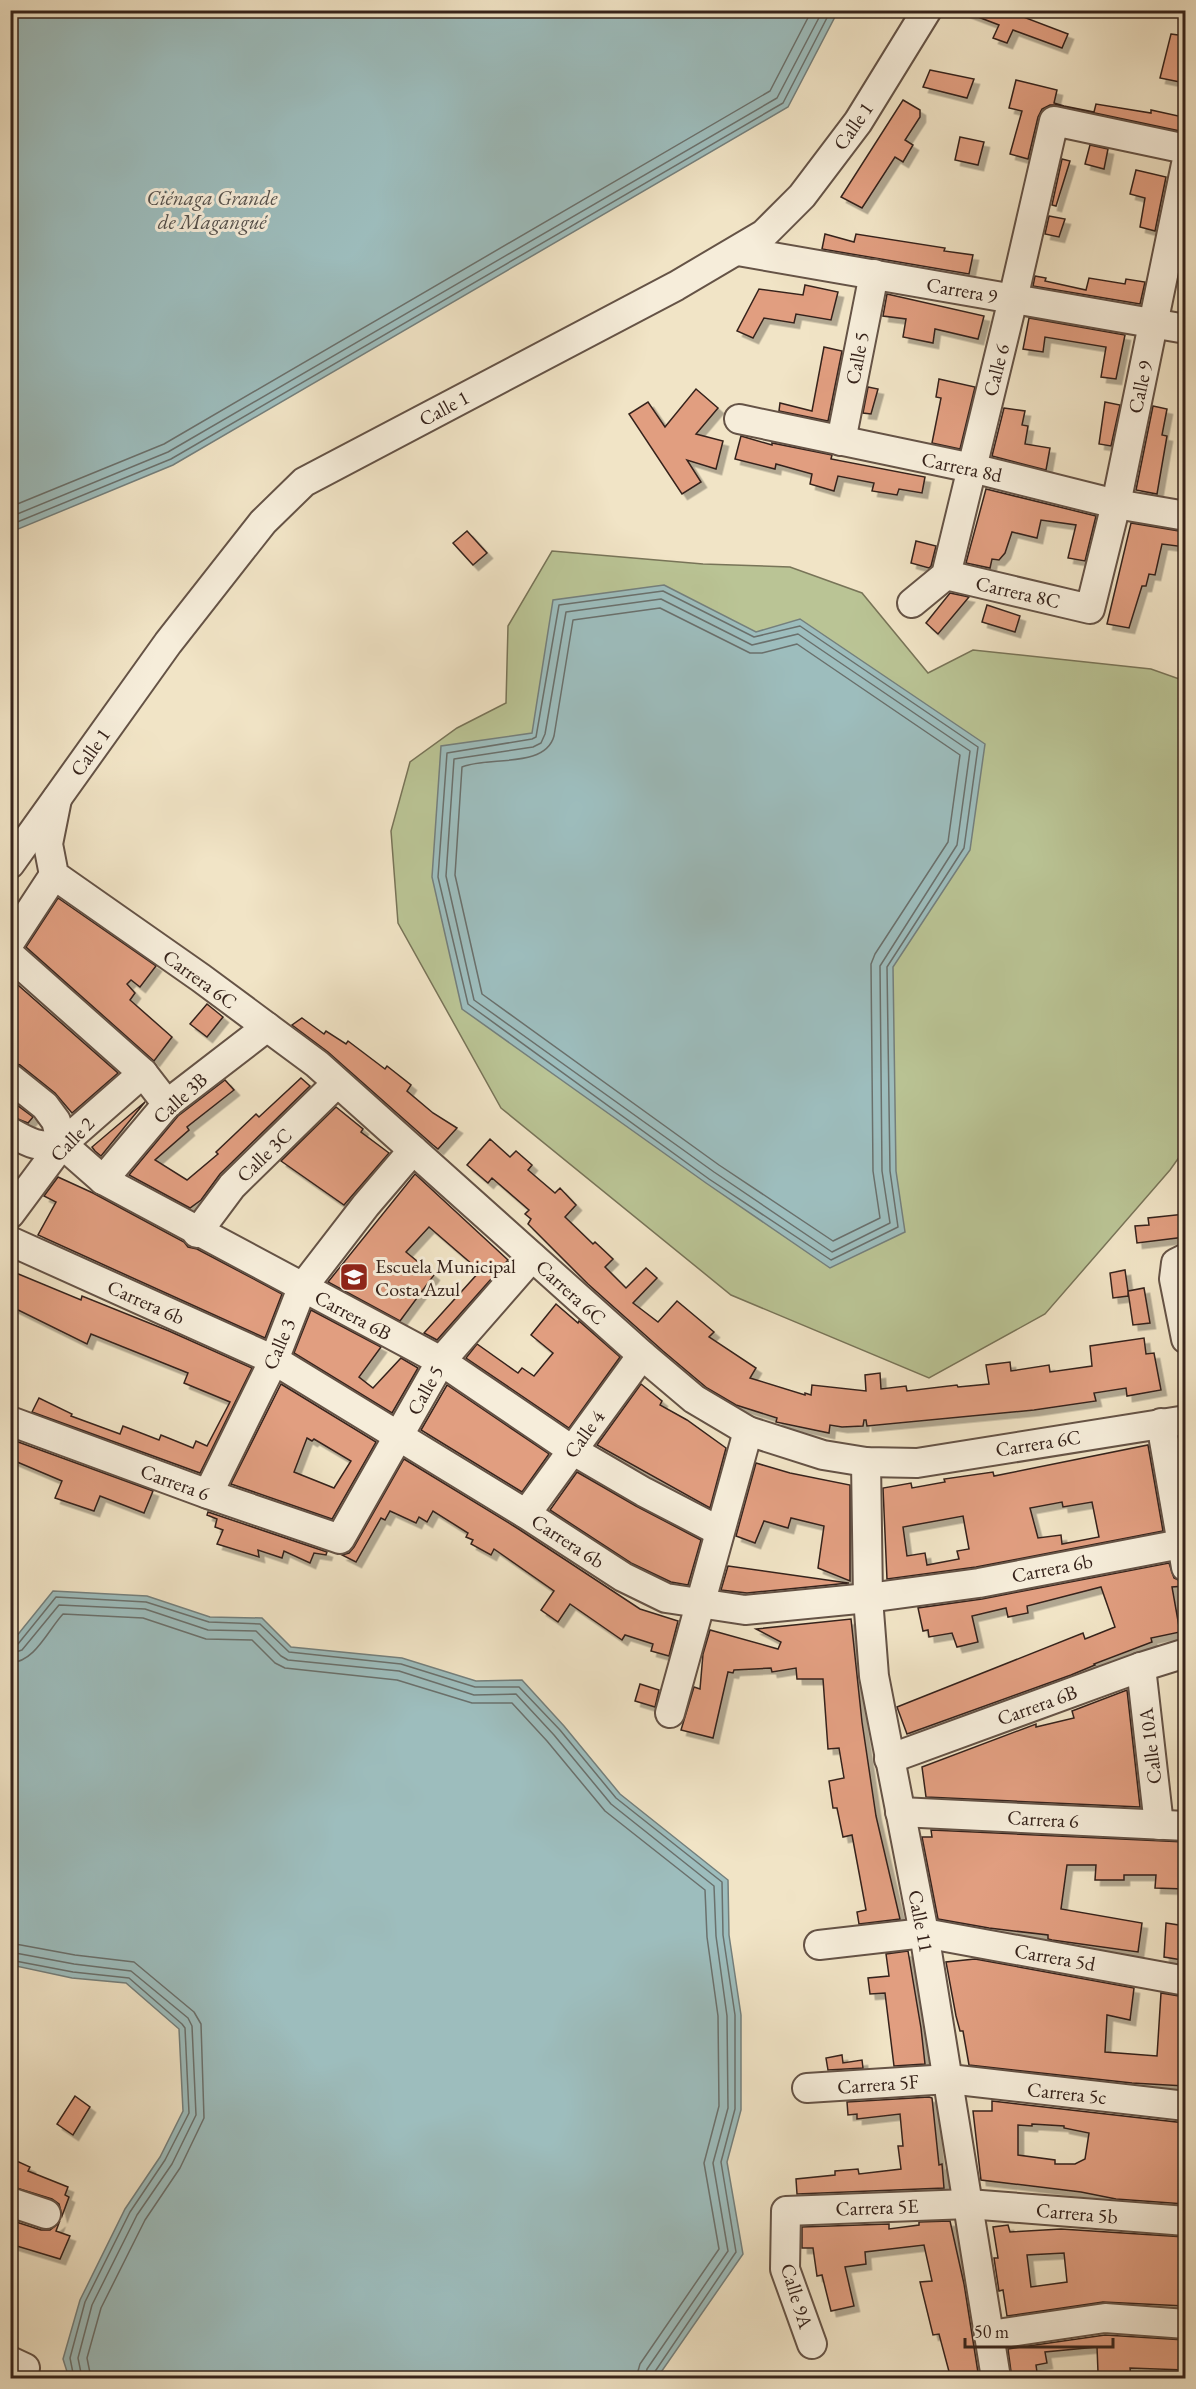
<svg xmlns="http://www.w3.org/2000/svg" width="1196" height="2389" font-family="'EB Garamond',serif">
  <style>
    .green { fill: #bac495; stroke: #787458; stroke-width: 1.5 }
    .water { fill: #9dbdbd; stroke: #747f7c; stroke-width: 1.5 }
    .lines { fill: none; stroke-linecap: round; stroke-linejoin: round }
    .shore { stroke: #6a706c; stroke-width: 1.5 }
    .building { fill: #e19e80; stroke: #36231b; stroke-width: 1.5; fill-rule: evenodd; filter: url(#shadow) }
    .minor-casing { stroke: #655346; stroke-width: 32 }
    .minor { stroke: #f6edda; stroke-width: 28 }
    .labels { text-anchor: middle; stroke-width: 6; stroke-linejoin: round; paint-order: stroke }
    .street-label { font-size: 20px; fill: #36231b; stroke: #f6edda }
    .poi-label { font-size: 20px; fill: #36231b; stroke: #f6edda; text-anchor: start }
    .water-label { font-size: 21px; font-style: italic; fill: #55514c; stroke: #f6edda }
  </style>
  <defs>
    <filter id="shadow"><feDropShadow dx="5.5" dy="5.5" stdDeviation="0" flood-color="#0004"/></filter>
  </defs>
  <rect width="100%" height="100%" fill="#f1e4c6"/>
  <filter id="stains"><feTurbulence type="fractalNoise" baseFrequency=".00333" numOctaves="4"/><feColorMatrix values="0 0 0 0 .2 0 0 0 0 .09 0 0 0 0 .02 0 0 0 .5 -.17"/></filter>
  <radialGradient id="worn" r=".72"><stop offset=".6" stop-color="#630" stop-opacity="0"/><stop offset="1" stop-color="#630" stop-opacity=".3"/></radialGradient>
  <polygon class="green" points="552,551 703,564 790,567 862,593 928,673 973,650 1151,669 1185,681 1185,1149 1170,1170 1045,1314 929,1378 731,1295 501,1108 398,923 391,831 410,762 457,728 506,703 508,626"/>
  <g class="water">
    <polygon points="11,10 838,10 838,11 788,107 173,465 11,532"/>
    <polygon points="664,585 756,632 800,619 985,744 970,850 893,967 896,1171 905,1232 830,1268 706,1183 462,1009 432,877 441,746 532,733 553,600"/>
    <polygon points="53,1591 147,1596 210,1617 262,1618 291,1647 402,1658 476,1681 522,1680 564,1726 620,1794 728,1880 729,1935 741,2015 741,2110 727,2162 743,2254 657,2378 69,2378 63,2359 80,2300 125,2209 160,2157 183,2111 179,2029 126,1983 72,1978 11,1965 11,1643"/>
  </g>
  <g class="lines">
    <g class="shore">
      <polyline points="10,507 164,444 770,91 812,10"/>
      <polyline points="10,517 168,452 777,98 823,10"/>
      <polyline points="10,525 171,459 783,103 831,10"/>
      <polygon points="663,591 754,637 800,626 978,747 964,848 887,967 890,1171 898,1227 831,1260 709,1179 468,1004 438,877 447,753 532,739 536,737 559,605"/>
      <polygon points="661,599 752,645 798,634 970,751 957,845 880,966 882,1171 890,1223 832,1252 714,1172 474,1000 446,876 454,759 533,747 541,743 545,734 566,612"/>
      <path d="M660 608 750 653H762L797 644 960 755 948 842 875 954 871 964 873 1171 880 1218 833 1241 719 1165 482 994 455 875 462 767C488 756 545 769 554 736L573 620Z"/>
      <polyline points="10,1646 18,1644 56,1597 146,1602 209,1622 260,1624 289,1652 401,1664 475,1687 519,1687 560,1730 616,1798 722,1882 723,1935 735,2015 735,2109 721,2162 736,2252 654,2373 653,2378"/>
      <polyline points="10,1654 22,1650 59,1605 145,1609 208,1630 256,1631 281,1656 288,1660 399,1671 474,1695 516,1694 554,1735 611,1804 714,1886 716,1936 727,2016 728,2108 713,2163 728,2251 647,2369 645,2378"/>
      <path d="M10 1663C35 1662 48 1630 63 1614L143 1618 206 1639 252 1640 275 1663 285 1668 397 1680 472 1703H512L547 1741 605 1811 705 1890 707 1937 718 2016 719 2106 704 2163 719 2249 640 2364 636 2378"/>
      <polyline points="10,1943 75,1955 134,1962 194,2012 201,2024 204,2118 180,2168 145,2220 101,2308 87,2358 91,2378"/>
      <polyline points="10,1952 74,1964 131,1971 188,2018 192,2026 196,2115 172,2164 137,2215 92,2305 78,2358 82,2378"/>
      <polyline points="10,1960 73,1972 129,1978 182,2024 185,2028 189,2113 165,2160 130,2212 85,2302 70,2358 74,2378"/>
    </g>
  </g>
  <g class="building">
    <polygon points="966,10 1005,10 1068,34 1062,48 1013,30 1007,43 993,38 999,25 965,12"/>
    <polygon points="1171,34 1185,36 1185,83 1160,78"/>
    <polygon points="930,70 974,79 967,98 923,87"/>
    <polygon points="1016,80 1057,90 1054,103 1064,106 1094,112 1096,104 1151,113 1151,110 1183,117 1180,131 1057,105 1050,105 1042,109 1038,117 1028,159 1010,154 1022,111 1009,108"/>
    <polygon points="903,100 920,110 920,117 905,140 913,145 903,162 895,157 862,208 841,197"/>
    <polygon points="960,137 984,142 978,165 955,160"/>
    <polygon points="1090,145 1108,149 1104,169 1085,164"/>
    <polygon points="1062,159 1070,161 1056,206 1052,205"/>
    <polygon points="1136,170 1166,177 1155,231 1140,227 1145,198 1130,194"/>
    <polygon points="1049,216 1065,219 1059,237 1045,234"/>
    <polygon points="825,234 854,242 856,234 945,248 944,251 973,255 969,274 822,249"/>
    <polygon points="1035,276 1046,278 1045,281 1086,290 1089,278 1125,284 1126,279 1145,282 1140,304 1033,286"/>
    <polygon points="805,285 838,292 831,320 796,314 794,323 764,318 753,338 737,331 759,289 803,295"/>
    <polygon points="887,294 984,316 978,339 935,329 933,343 903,337 906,319 883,316"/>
    <polygon points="1029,318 1125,335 1116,379 1101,377 1106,347 1045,337 1043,352 1023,349"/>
    <polygon points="824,347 842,351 828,421 779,411 780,403 812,411"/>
    <polygon points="939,379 975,387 960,449 932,443 941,398 936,397"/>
    <polygon points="868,387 878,389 871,414 863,413"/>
    <polygon points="696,389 718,408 696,434 723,441 716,469 687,460 701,482 682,494 629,414 648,402 665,427"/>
    <polygon points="1105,402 1120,405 1111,446 1099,444"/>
    <polygon points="1153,406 1167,409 1162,435 1167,436 1157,494 1136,490"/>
    <polygon points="1004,408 1025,411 1022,425 1028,426 1025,444 1050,448 1046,470 992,456"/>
    <polygon points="741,436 772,445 772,443 832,455 831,459 925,477 922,493 899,489 897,495 872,491 874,483 838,476 834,491 810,484 812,474 776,464 775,469 735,459"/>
    <polygon points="986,489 1096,516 1085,561 1068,558 1076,525 1041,520 1037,538 1012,532 1005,553 999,560 992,559 990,568 966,563"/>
    <polygon points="1131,523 1185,532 1185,547 1162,544 1155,575 1149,574 1146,586 1142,586 1129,628 1107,624"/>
    <polygon points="467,531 487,553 473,565 453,543"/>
    <polygon points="916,541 936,546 931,566 929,568 911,563"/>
    <polygon points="950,593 969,597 938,634 926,623"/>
    <polygon points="987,605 1020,616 1015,632 982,622"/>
    <polygon points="58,898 156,966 140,987 131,980 127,984 135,993 130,1000 172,1037 154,1061 26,947"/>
    <polygon points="10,978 118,1073 72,1113 55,1093 20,1065 10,1062"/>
    <polygon points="207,1004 223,1017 207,1037 190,1024"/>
    <polygon points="302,1018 324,1034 326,1031 346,1044 348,1041 385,1069 387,1066 411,1085 407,1091 433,1113 457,1128 438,1149 433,1145 328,1052 292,1025"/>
    <polygon points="301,1078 310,1086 220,1174 201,1200 190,1208 129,1175 178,1116 225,1080 234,1090 187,1127 189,1130 155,1160 187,1180 218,1154 216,1152 256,1114 259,1117"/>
    <polygon points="10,1100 33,1117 28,1123 10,1116"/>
    <polygon points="145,1102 101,1156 95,1151 92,1147"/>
    <polygon points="336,1107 363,1129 361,1132 389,1153 344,1205 281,1161"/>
    <polygon points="490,1139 510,1157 516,1151 532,1165 528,1170 555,1193 560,1188 576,1205 565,1217 593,1244 595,1242 613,1259 605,1267 626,1288 646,1268 657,1278 633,1303 658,1322 677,1301 714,1332 709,1337 756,1368 750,1378 805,1395 805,1393 811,1395 812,1385 866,1391 865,1375 880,1373 881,1389 906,1386 907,1391 957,1385 958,1387 989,1384 986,1365 1010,1362 1011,1371 1049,1365 1050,1372 1092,1366 1090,1346 1144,1338 1146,1354 1154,1353 1161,1390 1127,1396 1126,1388 1094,1393 1096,1401 1034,1410 867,1426 866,1420 864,1420 863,1426 842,1427 830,1425 829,1433 776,1422 777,1418 736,1405 707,1388 663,1351 588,1284 528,1224 531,1219 525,1214 529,1210 492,1178 488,1183 467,1165"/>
    <polygon points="415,1174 508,1260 437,1340 424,1333 480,1271 429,1227 406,1252 434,1275 400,1321 328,1282"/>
    <polygon points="58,1177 93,1193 184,1242 188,1247 197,1249 282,1294 265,1338 38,1235 56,1202 44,1196"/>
    <polygon points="1185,1214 1185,1237 1137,1243 1135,1226 1149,1225 1148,1218"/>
    <polygon points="1125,1270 1128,1291 1144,1288 1150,1323 1133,1325 1128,1291 1128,1296 1113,1298 1110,1273"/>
    <polygon points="16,1273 81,1300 82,1296 169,1331 252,1368 200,1473 32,1412 39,1398 72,1414 71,1416 120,1434 123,1426 159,1440 161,1435 193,1448 196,1441 207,1446 230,1402 184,1383 188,1373 91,1334 87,1344 10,1306 10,1285"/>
    <polygon points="556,1304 578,1323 579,1321 620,1357 569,1428 466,1358 477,1344 518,1373 522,1368 534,1376 553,1353 531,1335"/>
    <polygon points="311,1310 381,1347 359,1377 373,1388 401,1358 418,1368 392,1413 294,1353"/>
    <path d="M281 1384 376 1442 332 1519 231 1484ZM307 1438 312 1441 314 1439 351 1461 334 1488 294 1472Z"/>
    <polygon points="641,1384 662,1401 660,1405 687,1420 726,1448 710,1508 597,1445"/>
    <polygon points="447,1385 549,1454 522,1492 421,1430"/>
    <polygon points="10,1439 153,1491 144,1513 100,1496 94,1511 55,1498 62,1481 10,1459"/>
    <path d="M1148 1445 1163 1531 976 1567 887 1579 883 1488 911 1483 912 1488 945 1482 944 1479 993 1472 994 1476ZM1062 1502 1063 1507 1092 1502 1099 1537 1062 1544 1061 1535 1038 1538 1030 1508ZM963 1516 969 1549 957 1551 959 1559 927 1565 925 1553 907 1556 903 1527Z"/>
    <polygon points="404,1459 517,1528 640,1609 678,1621 669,1656 651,1651 653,1644 625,1635 622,1640 570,1604 558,1622 541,1610 554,1591 494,1549 491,1555 471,1544 473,1540 466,1537 468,1533 433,1511 427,1522 419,1517 416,1523 390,1511 385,1520 381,1518 356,1562 342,1555 349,1553 354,1547"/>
    <polygon points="756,1463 790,1473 850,1485 850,1581 818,1568 824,1526 791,1518 788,1528 764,1521 755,1543 736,1536"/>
    <polygon points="577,1472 636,1506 701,1540 688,1585 671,1582 631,1563 550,1510"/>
    <polygon points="208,1512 327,1552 326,1555 314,1553 310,1563 284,1551 282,1558 258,1550 259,1557 217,1544 223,1530 215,1527 217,1519 207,1515"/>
    <polygon points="1169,1563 1174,1578 1185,1583 1185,1586 1172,1587 1180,1632 1151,1638 1152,1642 1094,1664 1095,1665 1071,1675 907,1734 897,1707 1083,1633 1085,1639 1115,1627 1101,1587 1027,1606 1028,1613 1008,1617 1006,1608 972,1616 978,1642 957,1647 952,1633 929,1637 928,1630 923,1631 918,1608 982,1599"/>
    <polygon points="728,1566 848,1583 849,1583 747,1593 721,1590"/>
    <polygon points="851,1619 862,1722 876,1816 900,1919 859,1924 857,1912 866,1910 852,1835 843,1837 837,1808 833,1808 829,1781 844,1778 839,1748 828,1749 823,1679 797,1679 796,1668 772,1672 771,1668 734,1670 733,1673 728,1672 713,1738 681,1730 694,1687 700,1689 703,1654 710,1630 778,1649 781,1642 756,1629"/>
    <polygon points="640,1684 659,1690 655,1707 635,1701"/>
    <polygon points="1127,1690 1140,1807 926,1797 922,1767 1036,1724 1036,1727 1074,1718 1072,1711"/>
    <polygon points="931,1830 1185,1842 1185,1889 1155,1888 1156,1875 1124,1875 1124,1880 1095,1880 1096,1865 1067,1865 1061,1909 1142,1923 1138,1952 1052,1940 1048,1939 1048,1935 989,1928 938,1919 922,1837 932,1837"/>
    <polygon points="1166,1923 1185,1926 1182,1960 1164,1957"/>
    <polygon points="908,1951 921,2028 925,2064 894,2066 885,1993 870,1994 868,1978 889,1976 886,1954"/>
    <polygon points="975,1959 1134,1988 1130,2020 1107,2015 1105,2052 1157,2056 1161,1993 1185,1997 1185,2086 1132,2083 969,2065 963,2031 960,2031 956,2016 946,1962"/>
    <polygon points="842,2055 843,2063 862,2060 863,2068 828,2070 826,2058"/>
    <polygon points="75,2096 90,2107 73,2135 57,2124"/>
    <polygon points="929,2097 932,2098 939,2165 942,2164 944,2188 797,2194 796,2179 835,2175 835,2171 858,2169 859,2174 901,2169 898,2146 903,2146 900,2114 857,2119 857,2114 848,2115 847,2102"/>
    <path d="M992 2101 1185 2123V2204L1116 2199 1081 2192 981 2180 973 2111H992ZM1032 2124 1064 2126V2128L1089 2133 1085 2159 1075 2164H1055V2160L1018 2155V2125L1032 2126Z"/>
    <polygon points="10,2158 30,2167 28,2171 68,2187 65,2195 69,2197 62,2216 59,2204 52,2199 10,2186"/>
    <polygon points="10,2220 41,2230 50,2230 59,2223 56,2231 70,2236 60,2259 10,2244"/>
    <polygon points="950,2221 964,2284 979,2379 951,2379 939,2334 933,2335 920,2282 932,2281 924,2245 865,2252 866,2264 845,2267 854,2306 831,2311 822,2275 817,2276 813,2248 802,2248 802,2227 889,2224 889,2229 919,2225 919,2222"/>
    <path d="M1008 2225 1010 2232 1061 2229 1185 2237V2306L1103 2302 1007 2316 1003 2290 999 2291 994 2258H998L993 2227ZM1064 2253 1067 2282 1031 2287 1027 2255Z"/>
    <polygon points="1105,2335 1185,2340 1185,2370 1130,2368 1131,2377 1111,2379 1110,2372 1098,2372 1097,2347 1045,2352 1047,2363 1036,2365 1038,2379 1012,2379 1008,2349"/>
  </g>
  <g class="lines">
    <g class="minor-casing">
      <g id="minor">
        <polyline points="738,251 1186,329"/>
        <polyline points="739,419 972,468 1116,504 1186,516"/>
        <polyline points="841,441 874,274"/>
        <polyline points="946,575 1090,609 1116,504 1186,164"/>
        <polyline points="912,603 946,575 1013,299 1054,121 1186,149"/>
        <polyline points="57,799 48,844 54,875 201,978 317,1064 642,1355 694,1399 748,1431 823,1455 866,1462 917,1463 1186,1420"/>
        <polyline points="10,864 168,643 263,522 304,482 676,286 764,234 802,196 858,122 927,10"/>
        <polyline points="10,942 54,875"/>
        <polyline points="10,955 143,1073 167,1104"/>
        <polyline points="10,1078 45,1106 56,1121 62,1144 103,1180 441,1361 572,1450 644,1492 719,1531"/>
        <path d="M10 1132C31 1144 39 1148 62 1144"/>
        <polyline points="103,1180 167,1104 267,1027"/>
        <polyline points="10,1214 62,1144 143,1073"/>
        <polyline points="197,1233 232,1186 337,1083"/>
        <polyline points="10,1241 274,1360 526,1514 623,1577 666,1598 745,1610 868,1598 979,1583 1181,1544"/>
        <polyline points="1186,1258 1176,1263 1174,1279 1186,1339"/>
        <polyline points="10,1421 208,1494 340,1539 441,1361 532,1257"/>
        <polyline points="1161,1423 1186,1567"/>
        <polyline points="866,1462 868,1598 874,1676 924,1933 996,2378"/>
        <polyline points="208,1494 274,1360 302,1288 366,1205 413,1150"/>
        <polyline points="526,1514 642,1355"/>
        <polyline points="1141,1667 1159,1825"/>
        <polyline points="670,1713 748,1431"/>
        <polyline points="889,1759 1141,1667 1186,1653"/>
        <polyline points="900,1812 1186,1826"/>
        <polyline points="819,1945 924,1933 1186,1981"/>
        <polyline points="807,2088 949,2079 1186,2106"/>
        <polyline points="10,2202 46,2214"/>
        <polyline points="990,2335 1105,2318 1186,2324"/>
        <polyline points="812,2344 785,2269 786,2211 968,2204 1186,2221"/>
        <polyline points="10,2361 25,2368"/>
      </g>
    </g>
    <use href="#minor" class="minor"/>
  </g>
  <defs>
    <g id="school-square" transform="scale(1.5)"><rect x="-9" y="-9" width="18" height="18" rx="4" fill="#8f2418" stroke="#f6edda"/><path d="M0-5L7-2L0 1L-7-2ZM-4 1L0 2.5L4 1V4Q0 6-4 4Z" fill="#fff"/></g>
  </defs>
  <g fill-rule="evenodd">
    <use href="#school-square" x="354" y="1277"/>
  </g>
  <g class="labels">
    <g class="street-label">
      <text transform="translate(853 126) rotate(-55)" y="7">Calle 1</text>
      <text transform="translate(962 290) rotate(10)" y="7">Carrera 9</text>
      <text transform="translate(857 358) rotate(-79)" y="7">Calle 5</text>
      <text transform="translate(996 370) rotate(-76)" y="7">Calle 6</text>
      <text transform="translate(1140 387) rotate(-78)" y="7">Calle 9</text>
      <text transform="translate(444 408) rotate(-28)" y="7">Calle 1</text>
      <text transform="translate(962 467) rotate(12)" y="7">Carrera 8d</text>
      <text transform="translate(1018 592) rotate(13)" y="7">Carrera 8C</text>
      <text transform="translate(90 752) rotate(-55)" y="7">Calle 1</text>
      <text transform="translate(200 979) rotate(36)" y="7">Carrera 6C</text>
      <text transform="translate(180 1098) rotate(-42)" y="7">Calle 3B</text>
      <text transform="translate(72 1139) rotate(-46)" y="7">Calle 2</text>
      <text transform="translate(264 1155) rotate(-44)" y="7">Calle 3C</text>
      <text transform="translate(571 1292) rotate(42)" y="7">Carrera 6C</text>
      <text transform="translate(146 1302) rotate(24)" y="7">Carrera 6b</text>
      <text transform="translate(353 1315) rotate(28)" y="7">Carrera 6B</text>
      <text transform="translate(279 1344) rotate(-67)" y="7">Calle 3</text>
      <text transform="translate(425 1390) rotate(-61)" y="7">Calle 5</text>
      <text transform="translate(584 1434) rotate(-54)" y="7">Calle 4</text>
      <text transform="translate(1038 1443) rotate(-9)" y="7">Carrera 6C</text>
      <text transform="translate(175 1482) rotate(20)" y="7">Carrera 6</text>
      <text transform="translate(568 1541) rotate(33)" y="7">Carrera 6b</text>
      <text transform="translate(1052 1568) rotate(-11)" y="7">Carrera 6b</text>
      <text transform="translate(1037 1705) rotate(-20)" y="7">Carrera 6B</text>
      <text transform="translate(1150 1746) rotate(-97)" y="7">Calle 10A</text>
      <text transform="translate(1043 1819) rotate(3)" y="7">Carrera 6</text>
      <text transform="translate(921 1921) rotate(79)" y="7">Calle 11</text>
      <text transform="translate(1055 1957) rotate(10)" y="7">Carrera 5d</text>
      <text transform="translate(878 2084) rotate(-4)" y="7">Carrera 5F</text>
      <text transform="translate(1067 2093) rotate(6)" y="7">Carrera 5c</text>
      <text transform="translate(877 2207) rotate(-2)" y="7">Carrera 5E</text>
      <text transform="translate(1077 2213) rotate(5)" y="7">Carrera 5b</text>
      <text transform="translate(797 2296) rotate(73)" y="7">Calle 9A</text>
    </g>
    <g class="poi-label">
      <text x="375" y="1273">Escuela Municipal<tspan x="375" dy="23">Costa Azul</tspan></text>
    </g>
    <g class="water-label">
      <text x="212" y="205">Ciénaga Grande<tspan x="212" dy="24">de Magangué</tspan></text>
    </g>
  </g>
  <rect width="1196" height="2389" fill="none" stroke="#f1e4c6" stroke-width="36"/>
  <rect x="12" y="12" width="1172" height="2365" fill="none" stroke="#36231b" stroke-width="3"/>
  <rect x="18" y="18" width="1160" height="2353" fill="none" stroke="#36231b" stroke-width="1.5"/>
  <path d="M965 2338v9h148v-9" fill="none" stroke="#36231b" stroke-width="3"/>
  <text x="974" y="2338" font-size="18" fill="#36231b" stroke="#f6edda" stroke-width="4.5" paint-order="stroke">50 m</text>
  <rect width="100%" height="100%" filter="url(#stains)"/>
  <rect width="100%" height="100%" fill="url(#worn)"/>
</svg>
